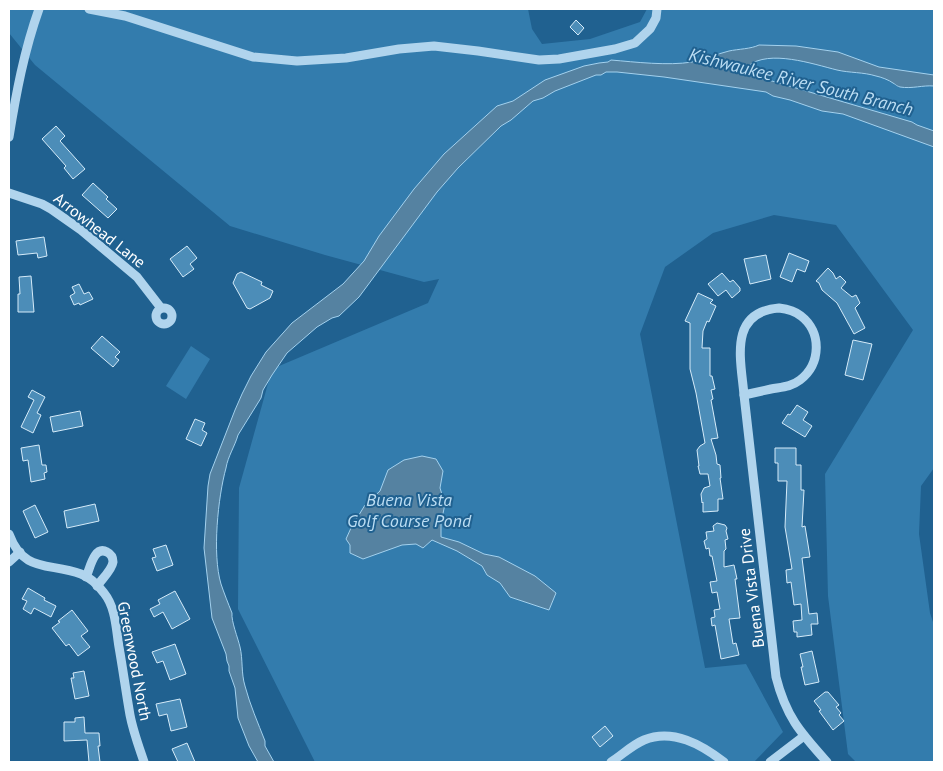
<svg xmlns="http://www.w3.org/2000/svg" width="943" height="771" font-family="'PT Sans',sans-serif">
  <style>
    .green { fill: #337cad }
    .water { fill: #5582a1; stroke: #a3d1ee }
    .building { fill: #4c8db8; stroke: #d5ebf9 }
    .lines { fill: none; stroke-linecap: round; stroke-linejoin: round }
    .minor { stroke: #b0d4ed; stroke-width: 9 }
    .labels { text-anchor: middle; stroke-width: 4; stroke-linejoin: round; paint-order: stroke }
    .street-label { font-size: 16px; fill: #fff; stroke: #206190 }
    .water-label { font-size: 18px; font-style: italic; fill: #bcdef4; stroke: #206190 }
  </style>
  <rect width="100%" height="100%" fill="#206190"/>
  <g class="green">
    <polygon points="9,9 528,9 532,29 542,44 590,39 640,22 647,9 934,9 934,468 921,486 919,534 930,613 934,625 934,762 856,762 848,754 828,596 825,474 913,330 836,225 774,215 713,233 665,267 640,334 705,668 746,664 783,732 754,762 315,762 238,609 239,488 272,369 428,303 439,279 424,282 325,255 230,226 35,65 9,33"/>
    <polygon points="191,346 210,359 186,399 166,386"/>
  </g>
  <g class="water">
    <path d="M759 45 796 46 838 52 879 67 934 75V86C923 85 912 89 900 87 895 85 898 86 893 83 889 80 881 77 876 76 863 72 850 73 837 70 813 64 769 49 748 66V75L765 80 772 81 912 122 917 125 934 131V147L843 114 822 111 790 100 773 96 766 92 664 77 617 72H606L601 75H596L555 91 543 98 533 101 511 120 501 126 458 168 437 192 359 297 339 316 332 318 317 327 287 353 272 375 263 390 261 398 238 435C235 446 228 456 226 468 218 497 212 554 221 584 224 593 228 603 232 613 231 621 238 638 240 647 243 659 241 673 245 686 250 705 258 723 265 741V746L274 762H258L249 746 238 718 235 688 229 671V666L227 661 226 654 212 618 204 548 208 486 210 474 235 410 242 394 251 376 266 352 292 323 343 284 364 261 379 236 414 189 444 154 497 106 513 101 545 80 584 66 599 63 608 62 611 60C635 62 668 66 692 62 705 60 716 54 729 51 738 49 751 49 759 45Z"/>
    <polygon points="422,456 436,459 443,471 440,488 445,504 441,523 441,537 459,542 484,554 499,557 535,576 556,593 549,610 510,597 500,583 487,575 482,566 457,551 432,540 423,548 416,544 402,545 363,559 350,553 350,545 346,539 351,528 365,505 380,491 388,470 404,460"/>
  </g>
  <g class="building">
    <polygon points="576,20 584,28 578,35 570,27"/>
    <polygon points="56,126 65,136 60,141 85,169 73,179 64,168 66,166 42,139"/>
    <polygon points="93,183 108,197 106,199 117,209 108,218 82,195"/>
    <polygon points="44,237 47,256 38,258 37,253 18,255 16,241"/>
    <polygon points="187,246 197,258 190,264 194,269 183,277 170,259"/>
    <polygon points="789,253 809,261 805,272 797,269 792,282 780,277"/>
    <polygon points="766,255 771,279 750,284 744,259"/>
    <polygon points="828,268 833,273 836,279 840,276 846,282 841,288 852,297 856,295 860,303 855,308 865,328 854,334 837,303 822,290 819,283 816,281"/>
    <polygon points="241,272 262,282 261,285 273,291 270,298 250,309 247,308 233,283 237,274"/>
    <polygon points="722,273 730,282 733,280 740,288 740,291 732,298 726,290 718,296 708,284"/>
    <polygon points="31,276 34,312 18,312 18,294 20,294 19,277"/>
    <polygon points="79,284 84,294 89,292 93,299 80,305 79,303 74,305 70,296 75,293 72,287"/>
    <polygon points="698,293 713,300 710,303 716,306 709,322 707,321 703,331 702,348 710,348 710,376 712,376 715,389 711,390 713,399 711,400 718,438 711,439 716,455 717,464 720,465 721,478 720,478 723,499 718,499 718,511 703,512 703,502 702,503 701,494 704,488 710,486 708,474 700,474 698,466 699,466 697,450 700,446 705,443 696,393 690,369 690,323 685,321"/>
    <polygon points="102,336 120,352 115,357 119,360 113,367 91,348"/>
    <polygon points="853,340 872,344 863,380 845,375"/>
    <polygon points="32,390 45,397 37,413 41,415 33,433 21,427 34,400 28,397"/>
    <polygon points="797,405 808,412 803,420 812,426 805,437 782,423 788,414 790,415"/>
    <polygon points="80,411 83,426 53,432 50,417"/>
    <polygon points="195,419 205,423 202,430 207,433 201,446 186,439"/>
    <polygon points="39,445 42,465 46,465 47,472 44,473 45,479 31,482 28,460 23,461 21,448"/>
    <polygon points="775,448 796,448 796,465 801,465 801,490 804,490 802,527 805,526 810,557 802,558 809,614 817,613 818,624 811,624 812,635 797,637 797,632 794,632 793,621 802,620 801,604 794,605 791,582 787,583 786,570 792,569 785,527 787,481 778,481 778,463 775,463"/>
    <polygon points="95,504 99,521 67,528 64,511"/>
    <polygon points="35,505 48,532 35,538 23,511"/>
    <polygon points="717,523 725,525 727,528 726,531 728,539 725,540 726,549 724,551 724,567 734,565 737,579 735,579 740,618 729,619 733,644 736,643 739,655 721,659 715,625 712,626 711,618 715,617 714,610 720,609 717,592 712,593 710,582 717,581 712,556 710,556 709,548 706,549 704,541 707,539 706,532 714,531 713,526"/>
    <polygon points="166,545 173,565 157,571 152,558 156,557 153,549"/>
    <polygon points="28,588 45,598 44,600 56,606 51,617 34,608 31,614 23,609 27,601 22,599"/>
    <polygon points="175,591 190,619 172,629 163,612 154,617 150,609 160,604 158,600"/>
    <polygon points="72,610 88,631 81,636 90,647 78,656 69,644 66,646 52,628 60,622 58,621"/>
    <polygon points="175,644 186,674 170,680 163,661 157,663 152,652"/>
    <polygon points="812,651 819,682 805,685 801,667 803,667 800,654"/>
    <polygon points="84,671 89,696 75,699 71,678 74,678 73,673"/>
    <polygon points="825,692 828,692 839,705 836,707 841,713 839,715 844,721 833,730 819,711 821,710 814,701"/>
    <polygon points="180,699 187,727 171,731 167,714 159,716 156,704"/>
    <polygon points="84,717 85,733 99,733 100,746 98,746 100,762 89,762 87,740 64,741 64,722 75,722 75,718"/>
    <polygon points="605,726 613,736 600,747 592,737"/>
    <polygon points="187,743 195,762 178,762 172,749"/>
  </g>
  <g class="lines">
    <g class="minor">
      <polyline points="89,9 125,16 253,57 297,61 346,58 399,49 434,46 478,51 539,60 559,59 615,49 635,43 650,29 656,18 657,9"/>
      <path d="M9 137C16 94 24 51 39 9"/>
      <polyline points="9,193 42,204 51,209 81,230 137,277 161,308"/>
      <path d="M779 308C787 309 795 311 801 316 822 332 821 364 800 380 791 387 782 387 771 389 762 391 753 393 744 395 741 360 728 312 779 308Z"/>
      <circle cx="164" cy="316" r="8"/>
      <path d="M744 395 776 677C786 717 801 733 827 762"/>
      <path d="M9 534C24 574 49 562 81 574 89 577 98 585 104 593 116 608 116 629 119 647 123 670 126 692 130 715 133 731 139 747 144 762"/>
      <polyline points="9,562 20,552"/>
      <path d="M86 577C90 569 94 545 107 552 111 554 113 558 113 562 112 570 102 579 97 586"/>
      <path d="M611 762C622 755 632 745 644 740 673 728 702 745 724 762"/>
      <polyline points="770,762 804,736"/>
    </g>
  </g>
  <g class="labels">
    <g class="street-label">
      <text transform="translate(100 230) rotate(38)" y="6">Arrowhead Lane</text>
      <text transform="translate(751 588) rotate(-97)" y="6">Buena Vista Drive</text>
      <text transform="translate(135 661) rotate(79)" y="6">Greenwood North</text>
    </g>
    <g class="water-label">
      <text transform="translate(801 82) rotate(14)" y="6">Kishwaukee River South Branch</text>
      <text x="409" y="506">Buena Vista<tspan x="409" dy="21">Golf Course Pond</tspan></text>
    </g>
  </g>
  <rect width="943" height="771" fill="none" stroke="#ffffff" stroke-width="20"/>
</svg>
